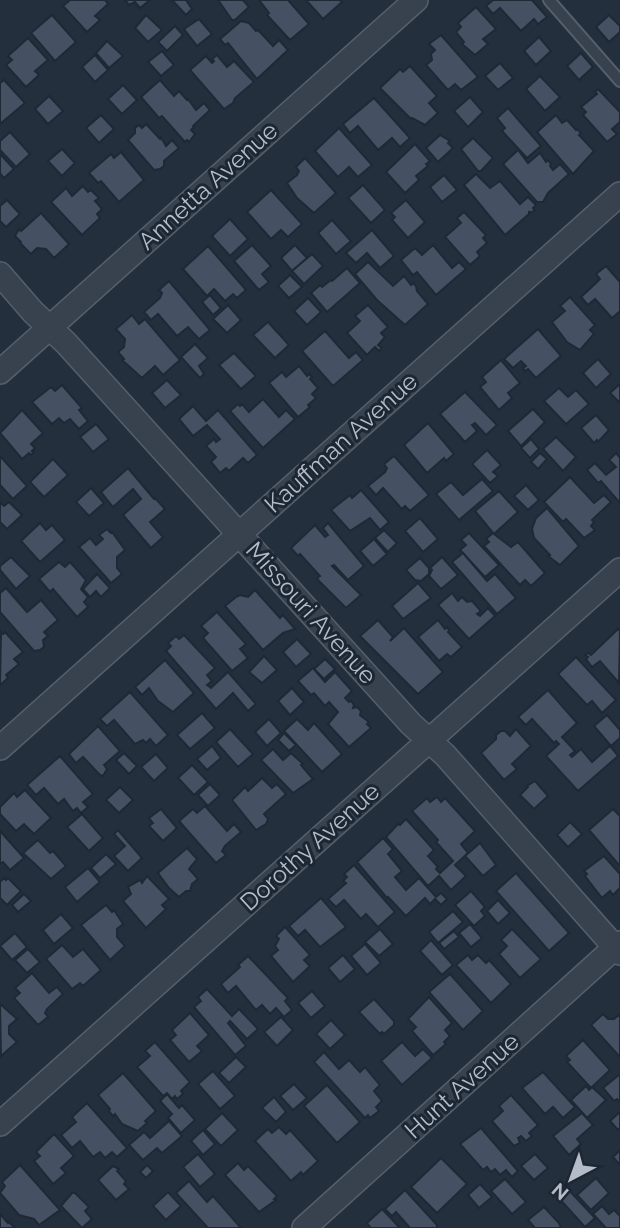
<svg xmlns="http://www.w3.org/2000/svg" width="620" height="1228" font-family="Raleway,sans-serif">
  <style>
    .building { fill: #455162; stroke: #1f2835; stroke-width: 2 }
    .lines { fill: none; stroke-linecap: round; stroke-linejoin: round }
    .service-casing { stroke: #565f6c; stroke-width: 14 }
    .minor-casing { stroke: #565f6c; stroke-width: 26 }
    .service { stroke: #38414e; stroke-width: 10 }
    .minor { stroke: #38414e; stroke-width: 23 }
    .labels { text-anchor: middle; stroke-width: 6; stroke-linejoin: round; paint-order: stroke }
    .street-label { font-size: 24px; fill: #b4bcc9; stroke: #1d2633 }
  </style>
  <rect width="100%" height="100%" fill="#242f3e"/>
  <g class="building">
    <polygon points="70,0 105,0 108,4 95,16 100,20 87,32 63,6"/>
    <polygon points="125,0 150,0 140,8 135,2 129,5"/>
    <polygon points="172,0 186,0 192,9 186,15"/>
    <polygon points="218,0 243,0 249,7 235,20 232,20"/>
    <polygon points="259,0 288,0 309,24 290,40 267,15 269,13"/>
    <polygon points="306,0 340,0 342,2 323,19"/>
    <polygon points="493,0 532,0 547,17 538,24 534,19 521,31 500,8 493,14 486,6"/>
    <polygon points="476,7 496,29 483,39 488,44 475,55 462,44 464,42 456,32 461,27 458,23"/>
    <polygon points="52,15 76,42 55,61 31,33"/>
    <polygon points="146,15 162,30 148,42 135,28"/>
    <polygon points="609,15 620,26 620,32 609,42 596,27"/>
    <polygon points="199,19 212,34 197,46 184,29"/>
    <polygon points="241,21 249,23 256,31 258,30 273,46 279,40 288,50 257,79 228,43 225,45 220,39"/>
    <polygon points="175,26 183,35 167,51 158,42"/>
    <polygon points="441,35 478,77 461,90 455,84 448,90 426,65 432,60 431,54 435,50 429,44"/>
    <polygon points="539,37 551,51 536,65 524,51"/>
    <polygon points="28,38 48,60 35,71 39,75 26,87 6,65 12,60 8,56"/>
    <polygon points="107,41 123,56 109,68 96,53"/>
    <polygon points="162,51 174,65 161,76 148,62"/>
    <polygon points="581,53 593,67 579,80 567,66"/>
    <polygon points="95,55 108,70 95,82 82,67"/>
    <polygon points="217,55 227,67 234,61 254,82 235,98 233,103 224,109 190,70 206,56 212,63 214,61 212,59"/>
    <polygon points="500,63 513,78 498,90 485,76"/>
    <polygon points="410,66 437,96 429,103 438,113 425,125 412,118 411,119 380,88 400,69 403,72"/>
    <polygon points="540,76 560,97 545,111 526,89"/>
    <polygon points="4,80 25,103 0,124 0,83"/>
    <polygon points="160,80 174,96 179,91 187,100 188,99 196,110 204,103 210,110 193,126 194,127 191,130 195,134 189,142 187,140 185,142 162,116 159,118 141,97"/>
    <polygon points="123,85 137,100 122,114 108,99"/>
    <polygon points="598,89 620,112 620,122 612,129 617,134 607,142 583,115 586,112 581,107 597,94 595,92"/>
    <polygon points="49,96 63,111 48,124 35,109"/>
    <polygon points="470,97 483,112 468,127 454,111"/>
    <polygon points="374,98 410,138 400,147 392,138 378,150 358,126 350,133 343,124"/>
    <polygon points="508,108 541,146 527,158 502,131 505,128 497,118"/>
    <polygon points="101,115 114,129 99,143 86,128"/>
    <polygon points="556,115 562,123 567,120 576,130 577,129 581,133 579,135 594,151 573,174 537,132"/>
    <polygon points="146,124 160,139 161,137 166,146 172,140 179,148 164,161 164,166 160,169 154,170 128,140 135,133 135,128 139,125 142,128"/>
    <polygon points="339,128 372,165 358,177 349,167 338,177 315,151"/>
    <polygon points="10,132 30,154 16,167 0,150 0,141"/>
    <polygon points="440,135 450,141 448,143 453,148 438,162 426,148"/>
    <polygon points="473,138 493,158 481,171 478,171 461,149"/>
    <polygon points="415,144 430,161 426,164 428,166 416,176 419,180 405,193 386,172"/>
    <polygon points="62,149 75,163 62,176 48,161"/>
    <polygon points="518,150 528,163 540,153 546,162 548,160 551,164 550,166 553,170 560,164 569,174 548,193 543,202 537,202 503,164"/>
    <polygon points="121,152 144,180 119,202 101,181 98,183 89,173 111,154 114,158"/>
    <polygon points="0,154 14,169 4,178 0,173"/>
    <polygon points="305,158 336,193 314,213 297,198 287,183 297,175 299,171 296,167"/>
    <polygon points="476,174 490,188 500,181 520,204 528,197 536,205 533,208 535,210 530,213 529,211 529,214 505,235 464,185"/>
    <polygon points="444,175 457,190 442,202 430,187"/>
    <polygon points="363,185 385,210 371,223 348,198"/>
    <polygon points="83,186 88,192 91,190 99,198 95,201 102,209 97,214 100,218 82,235 51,202 66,188 72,196"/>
    <polygon points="271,190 302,224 288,237 281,230 271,239 247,212"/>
    <polygon points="7,200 20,214 6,227 0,221 0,206"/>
    <polygon points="406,200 425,222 408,238 392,220 395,217 391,213"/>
    <polygon points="464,212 486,235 483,238 487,243 477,252 480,256 470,265 445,237 461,223 457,218"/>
    <polygon points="41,213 69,244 54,258 46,249 37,248 31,254 20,243 21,242 15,236 19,229 21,231"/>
    <polygon points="230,219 248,239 230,256 212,236"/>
    <polygon points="332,220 351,241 336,254 318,233"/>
    <polygon points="372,230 394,256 380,268 367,253 356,263 346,253"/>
    <polygon points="252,245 271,266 262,274 269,282 259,290 234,261"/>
    <polygon points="295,245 307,258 292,271 281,258"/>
    <polygon points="433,245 452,268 459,262 466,269 436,295 417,272 413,275 401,260 415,248 422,255"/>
    <polygon points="208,246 246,290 237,298 233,294 225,301 214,289 207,296 183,269"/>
    <polygon points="312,254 323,266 304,284 292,271"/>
    <polygon points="368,262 393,286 404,276 411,285 413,283 416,286 417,291 428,304 405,325 377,300 355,274"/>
    <polygon points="606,266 620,282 620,314 619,312 612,318 595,299 588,305 581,297 597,282 600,279 596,274"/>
    <polygon points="347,268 360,283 327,312 311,293 320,285 322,287 331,280 332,281"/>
    <polygon points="290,275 302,287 289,298 278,286"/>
    <polygon points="169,281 210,330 199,339 188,327 177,336 158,314 151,320 144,312 160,298 162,293 159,290"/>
    <polygon points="210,295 221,308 213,315 202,302"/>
    <polygon points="570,297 595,325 590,330 594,334 580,350 567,342 552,322 565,311 560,306"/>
    <polygon points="308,298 321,312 307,325 294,311"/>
    <polygon points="228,305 241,320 227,333 213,319"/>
    <polygon points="368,305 388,327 381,333 385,337 378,345 382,348 379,351 375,347 367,355 347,333 360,321 355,316"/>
    <polygon points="132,315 139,324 145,319 180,360 163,375 155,366 142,378 122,360 124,359 118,352 124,347 125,339 116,329"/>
    <polygon points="268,322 289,345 275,358 253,335"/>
    <polygon points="538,329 561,356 536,378 528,369 525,371 523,368 526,366 521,361 513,368 504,359"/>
    <polygon points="325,331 349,358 356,352 363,360 333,386 302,351"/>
    <polygon points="195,344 208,358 199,366 204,374 200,378 181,357"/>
    <polygon points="234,353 256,376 241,389 219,365"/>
    <polygon points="598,359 611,374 596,388 583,373"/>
    <polygon points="501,360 520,383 508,393 512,398 499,410 480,387 486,382 482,377"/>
    <polygon points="299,366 307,376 309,374 312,377 310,379 318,388 312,394 316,398 308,405 310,407 298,417 269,383 282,372 286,377"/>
    <polygon points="167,380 181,395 165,408 152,393"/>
    <polygon points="620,384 620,403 610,393"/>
    <polygon points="62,385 82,408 79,410 88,421 79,429 70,419 64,423 59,418 52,424 32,402 51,387 55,391"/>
    <polygon points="559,388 568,397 576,390 589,404 566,424 544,401"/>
    <polygon points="465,392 497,425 486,435 475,423 472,425 477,431 465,442 440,414"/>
    <polygon points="263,399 279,417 286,410 295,419 263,448 230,411 238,404 240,406 242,404 249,412"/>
    <polygon points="193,406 206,421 218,410 257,455 248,463 243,458 229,471 226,468 220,473 211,462 216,457 206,446 214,439 216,442 220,439 207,425 193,436 179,419"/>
    <polygon points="533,409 545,422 521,446 508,431"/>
    <polygon points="22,410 43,433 31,444 35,448 32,451 34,452 31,455 29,453 22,459 0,433"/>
    <polygon points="596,415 609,430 598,442 597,440 594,443 581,428"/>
    <polygon points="428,423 454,454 446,461 444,458 427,473 404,445"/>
    <polygon points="96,424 109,439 93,452 80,437"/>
    <polygon points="556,437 576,457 563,471 543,449"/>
    <polygon points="531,439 539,449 530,458 521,448"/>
    <polygon points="487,450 501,465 493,472 498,476 490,483 472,464"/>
    <polygon points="540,453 547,459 538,469 531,462"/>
    <polygon points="616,453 620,458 620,503 601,481 598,483 587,470 595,463 606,475 616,467 609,460"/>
    <polygon points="0,456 27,486 13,499 0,485"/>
    <polygon points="394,456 429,495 410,511 405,506 402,509 400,507 383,488 376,495 368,486 385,472 387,468 384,464"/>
    <polygon points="53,459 68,475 44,497 30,482"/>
    <polygon points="128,468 154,499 155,498 165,509 150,522 163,537 151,548 123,515 141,499 133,489 113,507 101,492"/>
    <polygon points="570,477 594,503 604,495 611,502 592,520 594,522 591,526 595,530 584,538 566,519 563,522 544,502"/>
    <polygon points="482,479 493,491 459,520 436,494 451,482 463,495"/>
    <polygon points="526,485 539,500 528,510 514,496"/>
    <polygon points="91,488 104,503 89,516 76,502"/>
    <polygon points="361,490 389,522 380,530 370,518 350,531 331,510 350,495 352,498"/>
    <polygon points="499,491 518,512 494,534 511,547 518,542 545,573 531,586 525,580 520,585 484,546 489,542 486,539 493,533 475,511"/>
    <polygon points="0,502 4,506 9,502 22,515 7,529 0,522"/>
    <polygon points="547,508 579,546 560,565 548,556 550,555 534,538 532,529 536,518"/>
    <polygon points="420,518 438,539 423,552 405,531"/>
    <polygon points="40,523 46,530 52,525 65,540 40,562 21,541"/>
    <polygon points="328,523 364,566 348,580 334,565 332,566 361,595 346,608 319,581 317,578 320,576 300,554 298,556 291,548 315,525 325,537 328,535 323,528"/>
    <polygon points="107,529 111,533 112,532 125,550 117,557 117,568 122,574 111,583 79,547 90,538 96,545 103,539 99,535"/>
    <polygon points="384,530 397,543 388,552 375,538"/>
    <polygon points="469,533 499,565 485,577 460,550 466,545 461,540"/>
    <polygon points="374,539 387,554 373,566 360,551"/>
    <polygon points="463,553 487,581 495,574 516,598 497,614 452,562"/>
    <polygon points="11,557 30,576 16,589 0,570 0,566"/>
    <polygon points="442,557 458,575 441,589 429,576 432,570 430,568"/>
    <polygon points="420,558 429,568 429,574 421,581 415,580 406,570"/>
    <polygon points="59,562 65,567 70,562 86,580 81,589 88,597 84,602 88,607 77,617 53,589 50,592 39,579"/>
    <polygon points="97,574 110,588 101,597 96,591 90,597 83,589"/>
    <polygon points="418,583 431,598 403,619 392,606"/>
    <polygon points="6,588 27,612 41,600 58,620 44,632 48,636 43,640 44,647 40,650 34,651 0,612 0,593"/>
    <polygon points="255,590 280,618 283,615 295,629 283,633 263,650 225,606 236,597 240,595 248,597"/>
    <polygon points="452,593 458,601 462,597 467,602 472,601 481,611 477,614 480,616 488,608 495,616 469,639 438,605"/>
    <polygon points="217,612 246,644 240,649 248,658 232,671 203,638 208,633 201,626"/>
    <polygon points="378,620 393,637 390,641 404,628 443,672 418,694 360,636"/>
    <polygon points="438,620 445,629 447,627 449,630 448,632 462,647 451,657 447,654 439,661 418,637"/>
    <polygon points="618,629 620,631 619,683 600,661 592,667 586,659 588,657 585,655 588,653 591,655"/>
    <polygon points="1,632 3,634 5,632 23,652 14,659 19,664 6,675 8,678 0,685"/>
    <polygon points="184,635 215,668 207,675 212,681 207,685 211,688 228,672 256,704 248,711 233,693 216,709 166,651 171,646 168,643 176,636 179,639"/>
    <polygon points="297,639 311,654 296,667 283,652"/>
    <polygon points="264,656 277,670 262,683 249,672"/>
    <polygon points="576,657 616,700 602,713 592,701 587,705 558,674"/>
    <polygon points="325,659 335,669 324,679 314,669"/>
    <polygon points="165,660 194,693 173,712 158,701 149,688 142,695 135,687"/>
    <polygon points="313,668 325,682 335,672 352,691 345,698 349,702 351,701 354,705 353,708 357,707 361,711 360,715 369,722 367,724 371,728 349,747 328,724 338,712 329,702 325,706 314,693 311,695 298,681"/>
    <polygon points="292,688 304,702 290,715 278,701"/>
    <polygon points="548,690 577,723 562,737 575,751 570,755 572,757 581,749 592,762 610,746 618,756 578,791 546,756 559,744 556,741 554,743 532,719 526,725 518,717"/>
    <polygon points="130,692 168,735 156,746 150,739 146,743 143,740 135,744 114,720 107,726 100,719"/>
    <polygon points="202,713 215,728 190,749 177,735"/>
    <polygon points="607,715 620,730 620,738 611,746 594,726"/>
    <polygon points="269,719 281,733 267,746 255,732"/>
    <polygon points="297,719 308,730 314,723 342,754 322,772 284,731"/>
    <polygon points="98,726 120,751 104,765 107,769 103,776 100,775 83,757 76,763 69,754"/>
    <polygon points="230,729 253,754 238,767 216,742"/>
    <polygon points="516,729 531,746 512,764 517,769 504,780 481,753 496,739 496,735 501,731 505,731 510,736"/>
    <polygon points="284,733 296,745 289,751 278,740"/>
    <polygon points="212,746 221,758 207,770 197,759"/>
    <polygon points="273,749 283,760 291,753 303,764 301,765 313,779 293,793 261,760"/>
    <polygon points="124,753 137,766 129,774 116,760"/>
    <polygon points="156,754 168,768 154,781 141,767"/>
    <polygon points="60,756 93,794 83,802 88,807 81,813 77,808 73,811 64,799 58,804 44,788 36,795 27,785"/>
    <polygon points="192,765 208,782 194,795 178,778"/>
    <polygon points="262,778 272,788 277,784 286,794 264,814 268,819 266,824 256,830 232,800 245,787 248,791"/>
    <polygon points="535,781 548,796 534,809 520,795 528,787 527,786"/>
    <polygon points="210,784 220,795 208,806 198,795"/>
    <polygon points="120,787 133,800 119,813 106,800"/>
    <polygon points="25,790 51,818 34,834 24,824 16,831 0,814 0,807 14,793 17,797"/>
    <polygon points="437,797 441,802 445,798 475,831 461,844 468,853 455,865 466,876 451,890 439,876 428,886 386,837 398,824 400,825 406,819 434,850 428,856 438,867 436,869 440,873 453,861 436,842 438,840 412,811 427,798 430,802"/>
    <polygon points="205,806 227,831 234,824 241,832 225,846 222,851 226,855 216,863 179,821 193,809 197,813"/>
    <polygon points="161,809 177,828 163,841 149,826 153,823 149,818"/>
    <polygon points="613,809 620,816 620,866 589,830"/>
    <polygon points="82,814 103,838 89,851 67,827"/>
    <polygon points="570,822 582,834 568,847 557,835"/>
    <polygon points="118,830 142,858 128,871 114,856 125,846 114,834"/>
    <polygon points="0,831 24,858 10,870 3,862 0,864"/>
    <polygon points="383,838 393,849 388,854 402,871 395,877 406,890 419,878 436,897 441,893 447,899 441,905 435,899 430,904 425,898 406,916 388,897 387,898 357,862"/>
    <polygon points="38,840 50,853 53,851 66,866 51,879 23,853"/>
    <polygon points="480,843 496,865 483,876 465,856"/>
    <polygon points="187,848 197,859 189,869 198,879 192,884 190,891 186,891 179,897 169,888 158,873"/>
    <polygon points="106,854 116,864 100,878 91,868"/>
    <polygon points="604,856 620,874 620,888 613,895 610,891 602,898 585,876 587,874 584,871"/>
    <polygon points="354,865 395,912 378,927 366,914 361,919 344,900 336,907 328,899 346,883 343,881 347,877 344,874"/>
    <polygon points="88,868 100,882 77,902 65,887"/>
    <polygon points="516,873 569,933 549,951 496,891"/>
    <polygon points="147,876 169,899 162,905 166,909 146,928 123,901 131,894 128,887 140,880 142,883"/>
    <polygon points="4,878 6,880 8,878 21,891 7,905 0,898 0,882"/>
    <polygon points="471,891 485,907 481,911 485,916 474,926 455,905"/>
    <polygon points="24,894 31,901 18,912 12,905"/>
    <polygon points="321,898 346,927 320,947 305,930 298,936 289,926"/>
    <polygon points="498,900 510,913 498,924 487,911"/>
    <polygon points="106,905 112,912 114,910 123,924 117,929 117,937 125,946 110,960 81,925"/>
    <polygon points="453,911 463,922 438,943 429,932"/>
    <polygon points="61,914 73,928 54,944 43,930"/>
    <polygon points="470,924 482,938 471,947 459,933"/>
    <polygon points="285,927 310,955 304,960 310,966 293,982 271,956 278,950 275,946 279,939 276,936"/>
    <polygon points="380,929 393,944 379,956 365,942"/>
    <polygon points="512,929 541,959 520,978 499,954 507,946 501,940"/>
    <polygon points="454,931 459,937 444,949 439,943"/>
    <polygon points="15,933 27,947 12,960 0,946"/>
    <polygon points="431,940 453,965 442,975 420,951"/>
    <polygon points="365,944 381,963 367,975 351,956"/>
    <polygon points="62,945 73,957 83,949 101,970 83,986 80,983 72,989 46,959"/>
    <polygon points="28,949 40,962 27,973 15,960"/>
    <polygon points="343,955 355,969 340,982 328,968"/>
    <polygon points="468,955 472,960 478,955 486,963 489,960 511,984 491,1003 456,965"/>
    <polygon points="248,956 288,998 285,1001 292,1010 284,1017 276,1008 270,1014 262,1005 256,1010 236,986 228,993 221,984 240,967 238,965"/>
    <polygon points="32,973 49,993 57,987 63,994 47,1009 45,1013 48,1017 38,1025 14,998 20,993 15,988"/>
    <polygon points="450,974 483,1011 463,1030 429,992"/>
    <polygon points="207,989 232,1016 239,1009 258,1029 247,1039 230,1021 228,1023 246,1046 235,1055 194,1007 201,1001 198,997"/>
    <polygon points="312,991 325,1006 311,1018 298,1003"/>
    <polygon points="429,997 452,1023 445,1030 450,1036 444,1042 446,1044 433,1055 412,1031 416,1027 408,1019"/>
    <polygon points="374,999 394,1021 394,1025 384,1034 382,1032 380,1034 359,1012"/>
    <polygon points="0,1004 17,1019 9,1026 9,1034 17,1042 1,1056"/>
    <polygon points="190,1013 209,1035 197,1046 202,1051 189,1062 170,1040 176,1035 172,1030"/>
    <polygon points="603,1014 608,1019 614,1019 620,1014 620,1057 591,1025"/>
    <polygon points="281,1017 293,1030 277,1046 264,1032"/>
    <polygon points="331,1020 345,1035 330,1049 316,1034"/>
    <polygon points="583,1040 610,1070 591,1088 567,1062 570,1060 566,1056"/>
    <polygon points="155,1042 190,1082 181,1091 183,1094 177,1099 175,1096 172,1099 167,1093 163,1096 137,1067 150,1056 145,1051"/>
    <polygon points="402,1042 415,1056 423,1049 432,1058 402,1085 381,1061"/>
    <polygon points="324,1052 339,1069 349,1060 360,1072 365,1067 380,1085 374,1091 382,1101 376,1107 379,1111 370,1118 368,1115 365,1118 314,1062"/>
    <polygon points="236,1057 246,1067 229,1083 219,1073"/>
    <polygon points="213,1071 235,1096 220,1109 198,1084"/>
    <polygon points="543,1072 575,1107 563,1118 553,1107 545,1114 522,1088"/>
    <polygon points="123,1073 156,1111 145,1121 147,1123 138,1131 122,1124 115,1114 113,1116 109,1111 110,1109 98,1095"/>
    <polygon points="620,1074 620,1102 617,1099 614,1101 603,1088"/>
    <polygon points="294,1084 307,1098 293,1110 280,1096"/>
    <polygon points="327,1085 360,1122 337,1143 304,1106"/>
    <polygon points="586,1086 589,1090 592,1087 606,1100 587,1118 571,1100"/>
    <polygon points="167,1094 179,1108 182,1105 195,1120 181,1133 168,1118 172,1114 160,1101"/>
    <polygon points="511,1095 538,1125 529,1133 532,1136 526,1141 521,1136 518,1138 520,1143 514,1146 492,1121 503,1111 499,1106"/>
    <polygon points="274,1097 286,1112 276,1122 262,1108"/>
    <polygon points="87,1103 127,1148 117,1157 112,1152 105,1158 100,1152 93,1157 80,1141 72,1148 61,1135 76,1122 72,1117"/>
    <polygon points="620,1112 620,1128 618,1130 610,1121"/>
    <polygon points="222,1113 238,1130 221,1146 205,1129"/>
    <polygon points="582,1113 593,1125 577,1139 581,1144 569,1155 553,1136"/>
    <polygon points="169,1121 182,1136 162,1153 157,1148 143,1160 129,1145 144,1132 150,1138"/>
    <polygon points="279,1127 286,1134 290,1130 318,1161 303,1175 301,1172 291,1181 255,1141 268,1129 272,1133"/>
    <polygon points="481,1128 518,1171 512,1177 506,1170 500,1175 495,1169 491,1172 487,1167 483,1170 460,1144"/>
    <polygon points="203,1130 215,1144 203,1155 191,1141"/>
    <polygon points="54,1134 74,1156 61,1168 66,1173 53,1184 34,1161 40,1156 36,1152"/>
    <polygon points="620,1150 620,1165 613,1157"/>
    <polygon points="198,1154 215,1174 200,1187 183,1167"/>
    <polygon points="535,1154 548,1168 534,1180 521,1166"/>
    <polygon points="441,1158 467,1184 437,1213 411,1187"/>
    <polygon points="238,1163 244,1170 248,1166 277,1196 274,1199 276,1200 259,1212 225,1175"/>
    <polygon points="20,1165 60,1210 39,1225 34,1219 19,1215 0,1193 5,1186 2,1182"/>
    <polygon points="147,1165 153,1171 146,1178 140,1172"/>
    <polygon points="113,1166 119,1169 117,1171 126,1181 124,1184 129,1189 116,1200 98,1180"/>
    <polygon points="596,1178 609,1193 591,1210 577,1195"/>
    <polygon points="505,1179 526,1202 512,1214 491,1191"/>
    <polygon points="189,1181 207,1202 213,1196 241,1228 208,1228 176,1193"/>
    <polygon points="480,1184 492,1197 479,1208 468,1195"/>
    <polygon points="565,1186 595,1218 585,1227 556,1195"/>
    <polygon points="405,1190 437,1225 437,1228 410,1228 396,1212 392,1216 385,1209"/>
    <polygon points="168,1192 181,1206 166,1220 153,1206"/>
    <polygon points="72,1193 75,1193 89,1207 85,1211 92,1219 82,1228 61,1206"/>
    <polygon points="602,1206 609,1214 614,1210 620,1216 620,1228 606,1228 593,1214"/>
    <polygon points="544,1207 559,1223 561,1228 535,1228 528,1220"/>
    <polygon points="382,1209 400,1228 371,1228 367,1223"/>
    <polygon points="0,1214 8,1223 9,1222 15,1228 0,1228"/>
  </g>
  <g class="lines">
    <g class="service-casing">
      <polyline id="service" points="549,0 620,81"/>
    </g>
    <g class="minor-casing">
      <g id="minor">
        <polyline points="0,274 33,312 66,343 411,724 445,755 620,953"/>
        <polyline points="0,372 416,0"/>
        <polyline points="0,748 620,194"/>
        <polyline points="0,1124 620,570"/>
        <polyline points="304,1228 620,943"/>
      </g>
    </g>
    <use href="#service" class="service"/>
    <use href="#minor" class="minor"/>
  </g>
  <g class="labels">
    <g class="street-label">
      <text transform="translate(208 186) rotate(-42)" y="8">Annetta Avenue</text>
      <text transform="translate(341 443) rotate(-42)" y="8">Kauffman Avenue</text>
      <text transform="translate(311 613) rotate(48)" y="8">Missouri Avenue</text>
      <text transform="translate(310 847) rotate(-42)" y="8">Dorothy Avenue</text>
      <text transform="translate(462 1086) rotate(-42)" y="8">Hunt Avenue</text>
    </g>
  </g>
  <g transform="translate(571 1179) rotate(221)" stroke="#1d2633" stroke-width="5" paint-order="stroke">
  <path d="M0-5L12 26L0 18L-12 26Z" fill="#b4bcc9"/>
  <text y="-10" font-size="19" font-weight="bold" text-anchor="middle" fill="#b4bcc9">N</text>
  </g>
</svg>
